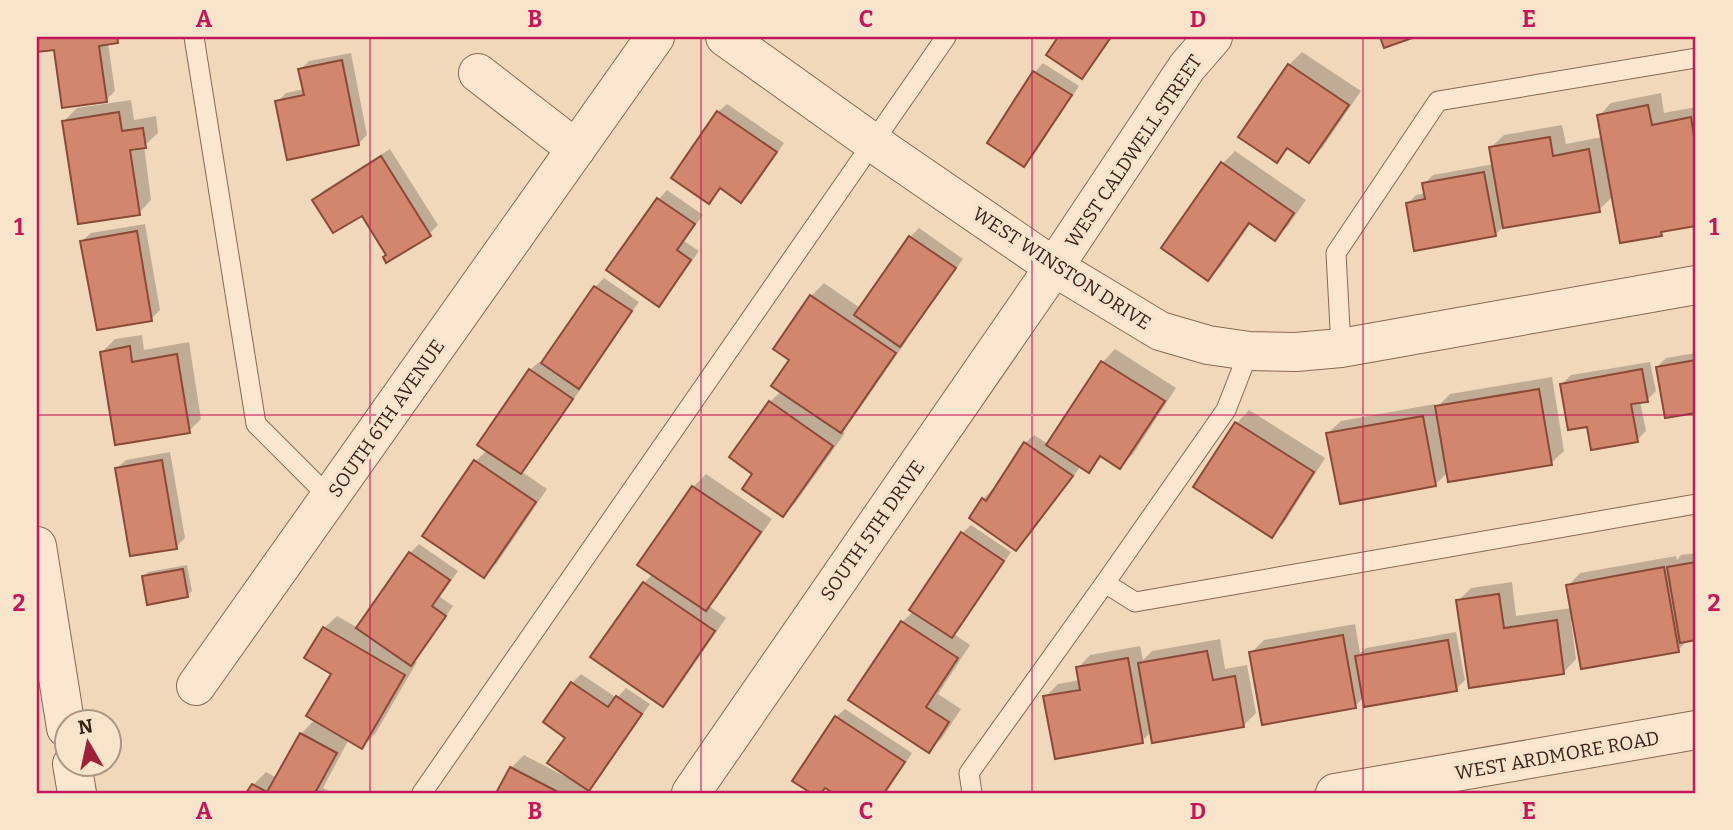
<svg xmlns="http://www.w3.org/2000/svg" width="1733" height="830" font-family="Bitter,serif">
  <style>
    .shadow { fill: #0003 }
    .building { fill: #d3866e; stroke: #8b4a38; stroke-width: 2 }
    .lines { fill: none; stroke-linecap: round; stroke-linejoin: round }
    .service-casing { stroke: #8a6754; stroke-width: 21 }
    .minor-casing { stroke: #8a6754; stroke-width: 40 }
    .tertiary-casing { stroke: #8a6754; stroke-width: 40 }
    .service { stroke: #fce6cf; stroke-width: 19 }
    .minor { stroke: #fce6cf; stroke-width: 38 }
    .tertiary { stroke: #fce6cf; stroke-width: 38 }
    .grid { fill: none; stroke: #c2185b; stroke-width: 2; stroke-opacity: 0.55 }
    .labels { text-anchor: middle; stroke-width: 7; stroke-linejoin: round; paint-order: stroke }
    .street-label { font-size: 19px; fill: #38231a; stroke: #f8e3cb }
    .neatline { fill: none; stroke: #c2185b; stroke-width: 2.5 }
    .grid-label { font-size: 23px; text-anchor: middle; font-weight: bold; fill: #c2185b }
  </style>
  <rect width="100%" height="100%" fill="#f1d8bb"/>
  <g class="shadow">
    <polygon points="37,37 122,37 117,42 108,43 115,91 106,100 56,48 37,51"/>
    <polygon points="1061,37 1112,37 1091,68 1082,77 1049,54"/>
    <polygon points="1302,52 1361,91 1322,148 1309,161 1290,148 1277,160 1241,136 1289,65"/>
    <polygon points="351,53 367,135 358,144 277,102 286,93 304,89 300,70 309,61"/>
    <polygon points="1043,63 1079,86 1033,156 1024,165 989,142 1035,72"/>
    <polygon points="1661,93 1664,113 1696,107 1696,224 1665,230 1661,234 1613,196 1599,210 1503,227 1495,235 1407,204 1416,195 1426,193 1424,184 1433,175 1494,164 1491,147 1504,135 1562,125 1566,144 1602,137 1599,116 1611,103"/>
    <polygon points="131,100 134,120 156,116 158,133 144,146 151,200 139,213 64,121 77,108"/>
    <polygon points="727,104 784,143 750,193 741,201 721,187 708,202 718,112"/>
    <polygon points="390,149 438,225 429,234 388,254 362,213 314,200 323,191"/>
    <polygon points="1235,151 1306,200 1287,227 1274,239 1251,223 1221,266 1208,279 1223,163"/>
    <polygon points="667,190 703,215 684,241 699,251 667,296 658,304 609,270 659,199"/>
    <polygon points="145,224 160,310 151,319 82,241 91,233"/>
    <polygon points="919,228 963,259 906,339 907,340 853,418 841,430 845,433 796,502 783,515 755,473 770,402 781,391 811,296 824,283 860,308 910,237"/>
    <polygon points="604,278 639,302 587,378 577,388 580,390 529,463 521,471 547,489 497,563 484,576 476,461 487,450 530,370 539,362 542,364 595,287"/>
    <polygon points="142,335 144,350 189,342 201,419 189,431 102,352 115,339"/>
    <polygon points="1115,349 1176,388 1133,454 1120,467 1103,456 1088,471 1081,466 1024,540 1016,549 983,499 992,490 994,492 1025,443 1034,435 1048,444 1103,362"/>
    <polygon points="1696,353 1696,411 1666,416 1657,367 1666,358"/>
    <polygon points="1650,362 1656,391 1647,400 1640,401 1646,431 1637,440 1588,425 1562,384 1571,375"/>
    <polygon points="1552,377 1564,451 1551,463 1448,472 1435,485 1328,433 1341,421 1435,404 1436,408 1450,394"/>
    <polygon points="1249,410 1325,458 1284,523 1271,535 1195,487 1237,423"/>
    <polygon points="170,452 185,538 176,547 117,468 126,460"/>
    <polygon points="706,474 772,519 718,596 709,606 726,618 675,692 663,705 644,583 653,574 640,565 693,487"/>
    <polygon points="971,525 1011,552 960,628 954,634 970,645 938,694 961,709 942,738 929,751 902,622 914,611 962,533"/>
    <polygon points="419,544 458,571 440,597 453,606 414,661 417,662 375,734 362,747 349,739 323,788 333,793 248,793 253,785 266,772 277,778 301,734 315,719 333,673 324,628 337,616 358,628 410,553"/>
    <polygon points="1696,553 1696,639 1688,640 1678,650 1574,621 1571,621 1576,659 1564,672 1458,601 1471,588 1512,582 1516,616 1572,608 1568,586 1580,573 1676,556 1677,560 1681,555"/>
    <polygon points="187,565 192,591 187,596 144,576 148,572"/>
    <polygon points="1355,624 1360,653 1366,648 1456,632 1465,680 1456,689 1364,697 1355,706 1251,653 1264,640"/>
    <polygon points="1220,639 1225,669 1247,665 1256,713 1243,726 1151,732 1142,741 1045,697 1058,684 1080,680 1078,668 1090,655 1140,646 1143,660 1152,651"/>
    <polygon points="581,674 617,698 626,688 650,704 597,781 589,789 592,791 591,793 498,793 511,768 524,755 570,779 571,777 567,737 545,722 572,683"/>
    <polygon points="845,709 912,753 886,793 836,793 826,787 820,793 815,793 795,781 836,717"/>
  </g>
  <g class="building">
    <polygon points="37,37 117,37 118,43 99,46 107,102 62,108 54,50 37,52"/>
    <polygon points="1058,37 1111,37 1082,79 1046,55"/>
    <polygon points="1380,37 1415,37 1384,48"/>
    <polygon points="342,60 359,145 287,160 275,101 304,95 298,69"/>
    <polygon points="1288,64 1349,105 1309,163 1287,148 1277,163 1238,137"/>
    <polygon points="1033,71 1072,95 1024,167 987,143"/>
    <polygon points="1648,105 1652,125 1691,117 1696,149 1696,226 1661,232 1662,236 1620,243 1597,115"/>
    <polygon points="717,111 777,152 741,203 720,188 709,204 671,178"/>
    <polygon points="119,112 122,131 143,128 146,148 130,150 140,215 78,224 62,121"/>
    <polygon points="1550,137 1553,156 1589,149 1600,212 1503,228 1489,147"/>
    <polygon points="381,156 431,236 386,263 383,257 386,255 362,216 333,233 312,200"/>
    <polygon points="1221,162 1294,213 1275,241 1249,223 1208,281 1161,248"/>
    <polygon points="1484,172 1496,236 1414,251 1406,203 1425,199 1422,183"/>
    <polygon points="657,198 695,224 677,250 691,260 659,307 606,270"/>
    <polygon points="137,231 152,321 97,330 80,241"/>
    <polygon points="909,236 956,268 900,347 854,315"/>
    <polygon points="594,286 632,311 579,389 541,363"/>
    <polygon points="810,295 896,353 841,433 771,386 789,360 773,349"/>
    <polygon points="130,346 132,362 177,354 190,433 115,445 100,352"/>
    <polygon points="1696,360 1696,413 1665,418 1656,367"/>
    <polygon points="1101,361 1165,401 1120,469 1100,456 1089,473 1046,445"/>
    <polygon points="529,369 573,399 521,474 477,445"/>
    <polygon points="1642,369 1648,402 1631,404 1638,442 1591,450 1587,427 1568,430 1560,384"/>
    <polygon points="1539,389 1552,465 1448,482 1435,406"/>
    <polygon points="769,401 833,446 783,517 742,489 752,474 729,457"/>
    <polygon points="1423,416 1436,486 1340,504 1326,433"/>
    <polygon points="1235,422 1314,472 1272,538 1193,487"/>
    <polygon points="1024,442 1073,476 1016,551 969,518 982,498 986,501"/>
    <polygon points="162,460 177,549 130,556 115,468"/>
    <polygon points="474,460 536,502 484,578 422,536"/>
    <polygon points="692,486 761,532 706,611 637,565"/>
    <polygon points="961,532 1004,561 952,638 909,610"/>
    <polygon points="409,552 450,580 432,606 446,616 411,666 356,628"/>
    <polygon points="1696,562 1696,640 1680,643 1667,567"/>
    <polygon points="1664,567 1679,652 1581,669 1566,585"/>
    <polygon points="183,569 188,597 147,605 142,576"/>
    <polygon points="643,582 715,631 663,707 590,657"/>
    <polygon points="1499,594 1504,628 1557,620 1564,674 1469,688 1456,600"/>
    <polygon points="901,621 958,658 926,707 949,722 929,753 848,700"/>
    <polygon points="323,627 405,675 362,749 306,716 331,674 304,658"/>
    <polygon points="1343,635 1356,708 1262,725 1249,652"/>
    <polygon points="1448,640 1457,691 1364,707 1355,656"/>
    <polygon points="1207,651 1213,680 1235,676 1244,727 1152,743 1138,663"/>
    <polygon points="1128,658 1143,743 1055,759 1043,696 1080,690 1076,667"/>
    <polygon points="571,682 608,707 616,696 642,714 589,791 547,763 565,738 543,722"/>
    <polygon points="835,716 905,762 884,793 833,793 825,788 821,793 811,793 792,781"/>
    <polygon points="300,733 337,753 315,793 246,793 252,784 267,792"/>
    <polygon points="510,767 560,793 496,793"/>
  </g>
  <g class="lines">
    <g class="service-casing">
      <g id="service">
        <polyline points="194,37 256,424 330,498"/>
        <polyline points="1341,348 1336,253 1438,101 1696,58"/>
        <polyline points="1105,583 1135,602 1696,504"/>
        <polyline points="422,793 946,37"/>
        <polyline points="972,793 969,773 1105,583 1226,410 1249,351"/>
      </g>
    </g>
    <g class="minor-casing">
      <g id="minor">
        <polyline points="725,37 872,142 1054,267 1160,331 1208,345 1249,351 1296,352 1341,348 1696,285"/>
        <polyline points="478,73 576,149"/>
        <polyline points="196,686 655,37"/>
        <polyline points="691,793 1054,267 1187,67 1213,37"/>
        <polyline points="1335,793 1696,730"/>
      </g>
    </g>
    <g class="tertiary-casing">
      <g id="tertiary">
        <polyline points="37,546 66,728"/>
        <polyline points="72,764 77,793"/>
      </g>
    </g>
    <use href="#service" class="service"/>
    <use href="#minor" class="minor"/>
    <use href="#tertiary" class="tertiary"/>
  </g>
  <path class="grid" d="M370 37V793M701 37V793M1032 37V793M1363 37V793M37 415H1696"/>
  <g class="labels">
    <g class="street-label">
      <text transform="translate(1133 151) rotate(-56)" y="7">WEST CALDWELL STREET</text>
      <text transform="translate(1062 268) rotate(33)" y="7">WEST WINSTON DRIVE</text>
      <text transform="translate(386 418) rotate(-55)" y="7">SOUTH 6TH AVENUE</text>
      <text transform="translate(872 530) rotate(-55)" y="7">SOUTH 5TH DRIVE</text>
      <text transform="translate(1557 755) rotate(-10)" y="7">WEST ARDMORE ROAD</text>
    </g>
  </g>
  <rect width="1733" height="830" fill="none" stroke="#f8e3cb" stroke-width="77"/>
  <g transform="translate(88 743) rotate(351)"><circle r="33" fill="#f8e3cb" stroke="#ab9684" stroke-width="2"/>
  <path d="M0-5L12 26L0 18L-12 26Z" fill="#9e1f36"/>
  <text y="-10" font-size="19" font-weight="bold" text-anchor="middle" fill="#38231a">N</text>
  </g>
  <rect x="38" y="38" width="1656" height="754" class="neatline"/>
  <g class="grid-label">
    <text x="204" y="27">A</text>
    <text x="535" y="27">B</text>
    <text x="866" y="27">C</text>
    <text x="1198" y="27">D</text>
    <text x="1529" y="27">E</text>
    <text x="19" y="235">1</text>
    <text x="1714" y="235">1</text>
    <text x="19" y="611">2</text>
    <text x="1714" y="611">2</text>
    <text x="204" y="819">A</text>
    <text x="535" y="819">B</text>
    <text x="866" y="819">C</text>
    <text x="1198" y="819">D</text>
    <text x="1529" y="819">E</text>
  </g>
</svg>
